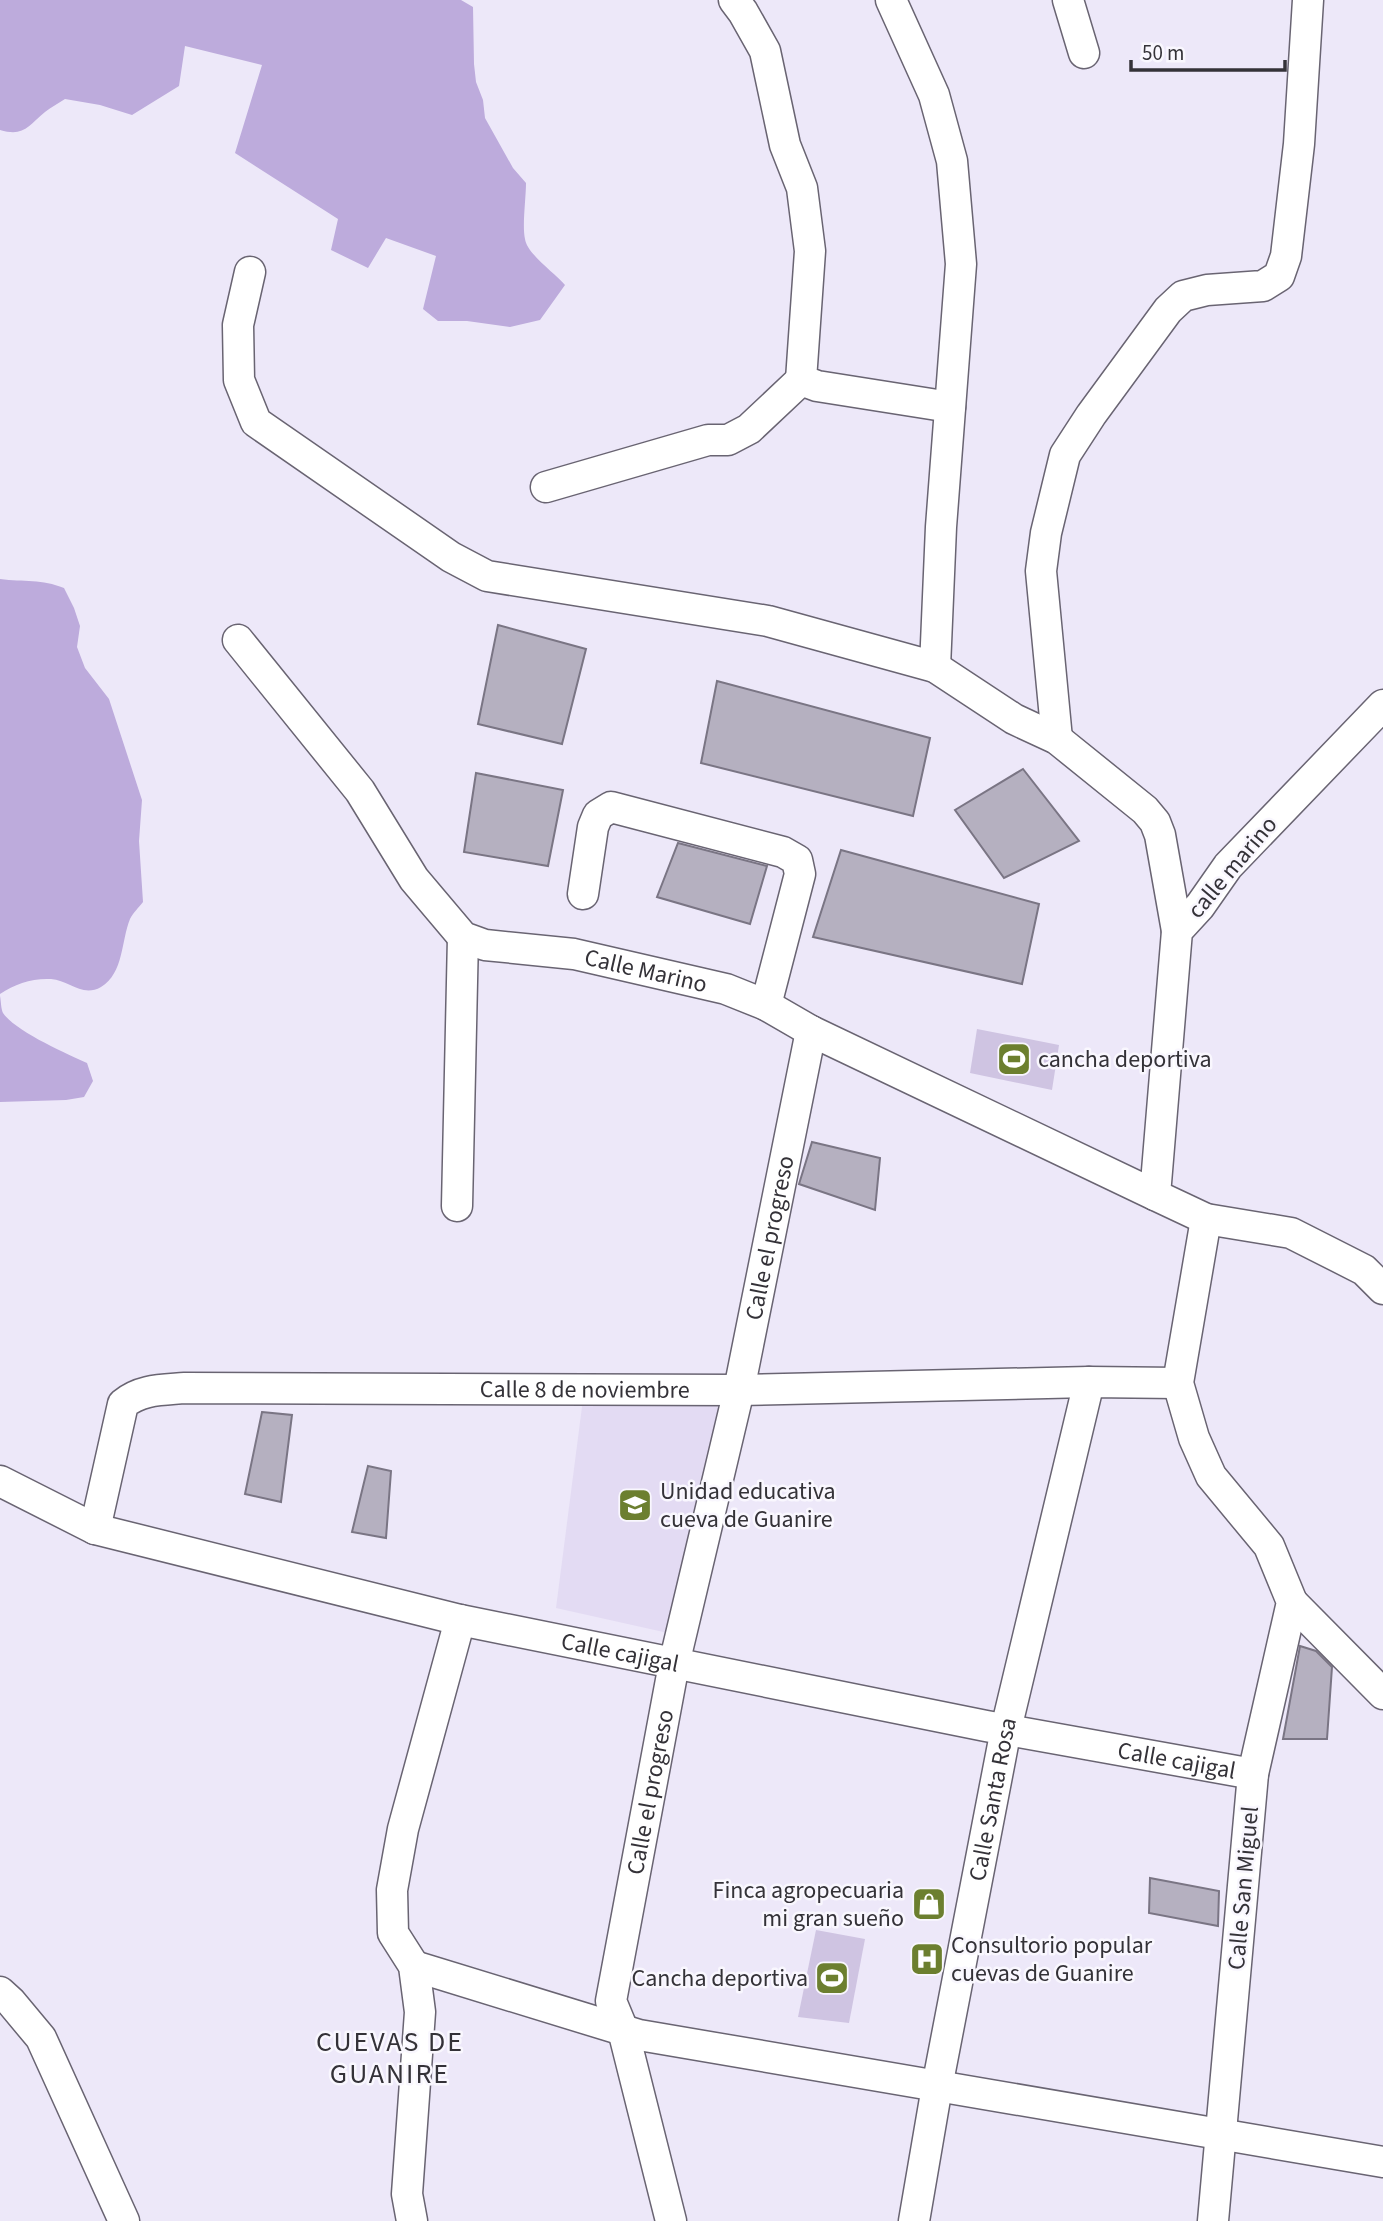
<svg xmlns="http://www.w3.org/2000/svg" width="1383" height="2221" font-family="'Source Sans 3',sans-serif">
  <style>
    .built { fill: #e3dbf3 }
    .green { fill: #cfc4e2 }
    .forest { fill: #bdabdc }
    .building { fill: #b5b0c0; stroke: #7a7584; stroke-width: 2 }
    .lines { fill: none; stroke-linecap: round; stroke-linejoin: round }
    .minor-casing { stroke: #696472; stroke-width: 33 }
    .minor { stroke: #fff; stroke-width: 30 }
    .labels { text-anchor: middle; stroke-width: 5; stroke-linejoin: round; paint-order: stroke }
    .street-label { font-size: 24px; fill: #343238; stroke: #f9f7fe }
    .poi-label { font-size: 24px; fill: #343238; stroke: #f9f7fe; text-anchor: start }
    .quarter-label { font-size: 28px; letter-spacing: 2px; fill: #343238; stroke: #f9f7fe }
  </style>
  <rect width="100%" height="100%" fill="#ede8f9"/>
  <polygon class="built" points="583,1399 728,1403 668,1633 556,1608"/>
  <g class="green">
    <polygon points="977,1029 1059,1045 1052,1090 970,1073"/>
    <polygon points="816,1930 865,1939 849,2023 798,2017"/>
  </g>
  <g class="forest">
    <path d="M0 0H461L473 7 474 64 476 82 483 100 485 118 513 168 526 183C526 198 522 226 525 239 527 254 555 273 565 285L540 320 510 327 467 321H438L423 309 436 256 386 238 368 268 331 250 338 219 235 153 262 65 185 46 179 86 132 115 100 105 65 99C59 103 51 107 45 112 28 126 24 137 0 130Z"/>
    <path d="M0 579C24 582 42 579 64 588L74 608 80 626 77 647 85 668 109 699 142 800 139 841 143 902C139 907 133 913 130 919 121 941 124 973 101 987 82 998 69 980 51 979 32 978 15 984 0 994Z"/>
    <path d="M0 996C1 1001 1 1009 3 1013 15 1031 67 1054 87 1063L93 1081 84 1097 66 1100 0 1102Z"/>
  </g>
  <g class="building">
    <polygon points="498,625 586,649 562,744 478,724"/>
    <polygon points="717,681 930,738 913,816 701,763"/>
    <polygon points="1023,769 1079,841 1004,878 955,810"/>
    <polygon points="476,773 563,790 548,866 464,852"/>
    <polygon points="678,843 767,866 750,924 657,897"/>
    <polygon points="841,850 1039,904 1022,984 813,937"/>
    <polygon points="812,1142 880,1158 875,1210 799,1184"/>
    <polygon points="262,1412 292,1415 281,1502 245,1494"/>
    <polygon points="368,1466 391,1471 386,1538 352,1532"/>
    <polygon points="1300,1646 1316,1651 1332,1667 1327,1739 1283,1739"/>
    <polygon points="1150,1878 1219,1891 1218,1926 1149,1913"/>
  </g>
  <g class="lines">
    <g class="minor-casing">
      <g id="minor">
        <polyline points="734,0 743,12 765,51 785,145 802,188 810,251 801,380 817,386 950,407"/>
        <polyline points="891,0 934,95 952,161 961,264 941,527 935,667"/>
        <polyline points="1068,0 1084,53"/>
        <polyline points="250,272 238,325 239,380 256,422 451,557 487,576 768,621 935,667 1014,719 1057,739 1145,810 1155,822 1160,835 1177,931"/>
        <polyline points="546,487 708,440 728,440 749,429 801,380"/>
        <path id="s1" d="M238 640 360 791 414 879 463 937 485 945 574 954 726 989 766 1005 811 1031 1155 1195"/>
        <polyline points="1383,705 1228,866 1200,906 1177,931 1155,1195 1206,1219 1291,1233 1364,1270 1383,1289"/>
        <polyline points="1057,739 1041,571 1046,533 1065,455 1091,415 1168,310 1183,296 1207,290 1263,286 1279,276 1286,256 1299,144 1308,0"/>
        <polyline points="583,894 593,827 598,815 611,807 783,852 797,860 800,874 766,1005"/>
        <polyline points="457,1206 463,937"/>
        <polyline points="1206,1219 1178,1383 1194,1438 1211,1476 1269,1546 1292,1602 1253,1774 1213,2221"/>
        <path id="s2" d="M0 1481 95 1529 460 1620 986 1726 1253 1774"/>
        <path id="s3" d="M95 1529 123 1404C141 1389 163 1390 185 1388L739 1390 1089 1382 1178 1383"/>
        <polyline points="1292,1602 1383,1694"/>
        <polyline points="414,1966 639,2035 1383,2162"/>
        <polyline points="0,1992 11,2002 41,2038 124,2221"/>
        <polyline points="412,2221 407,2194 420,2012 414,1966 393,1933 392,1890 403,1829 460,1620"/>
        <path id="s4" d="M671 2221 623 2030 611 2001 674 1664 739 1390 811 1031"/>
        <path id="s5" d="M914 2221 937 2087 1006 1729 1089 1382"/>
      </g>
    </g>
    <use href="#minor" class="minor"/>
  </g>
  <defs>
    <g id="stadium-square" transform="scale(1.75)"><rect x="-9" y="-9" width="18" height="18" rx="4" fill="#6c7f2f" stroke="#f9f7fe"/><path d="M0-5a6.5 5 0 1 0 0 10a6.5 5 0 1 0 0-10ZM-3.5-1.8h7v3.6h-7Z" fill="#fff"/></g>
    <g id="school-square" transform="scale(1.75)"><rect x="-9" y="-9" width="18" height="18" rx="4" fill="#6c7f2f" stroke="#f9f7fe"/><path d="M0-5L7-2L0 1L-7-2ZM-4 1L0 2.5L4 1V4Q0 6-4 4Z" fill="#fff"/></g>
    <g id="shop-square" transform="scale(1.75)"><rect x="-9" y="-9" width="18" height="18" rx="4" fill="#6c7f2f" stroke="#f9f7fe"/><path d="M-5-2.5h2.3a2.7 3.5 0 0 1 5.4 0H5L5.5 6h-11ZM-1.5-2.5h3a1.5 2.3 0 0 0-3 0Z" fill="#fff"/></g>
    <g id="hospital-square" transform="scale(1.75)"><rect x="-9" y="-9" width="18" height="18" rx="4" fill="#6c7f2f" stroke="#f9f7fe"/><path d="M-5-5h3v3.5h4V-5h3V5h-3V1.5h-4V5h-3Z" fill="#fff"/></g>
  </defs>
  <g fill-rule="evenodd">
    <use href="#stadium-square" x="1014" y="1059"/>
    <use href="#school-square" x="635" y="1505"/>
    <use href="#shop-square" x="929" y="1904"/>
    <use href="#hospital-square" x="927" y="1959"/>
    <use href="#stadium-square" x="832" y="1978"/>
  </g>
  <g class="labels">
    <g class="street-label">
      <text transform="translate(1232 867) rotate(-50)" y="8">calle marino</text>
      <text dy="8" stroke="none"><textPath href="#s1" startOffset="560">Calle Marino</textPath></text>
      <text dy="8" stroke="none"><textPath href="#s4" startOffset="1008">Calle el progreso</textPath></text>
      <text dy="8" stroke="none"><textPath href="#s3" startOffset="593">Calle 8 de noviembre</textPath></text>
      <text dy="8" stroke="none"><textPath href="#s2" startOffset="646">Calle cajigal</textPath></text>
      <text dy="8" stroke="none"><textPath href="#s2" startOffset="1213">Calle cajigal</textPath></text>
      <text dy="8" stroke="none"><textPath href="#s4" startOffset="441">Calle el progreso</textPath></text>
      <text dy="8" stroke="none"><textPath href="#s5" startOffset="429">Calle Santa Rosa</textPath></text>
      <text transform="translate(1243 1888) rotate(-85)" y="8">Calle San Miguel</text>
    </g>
    <g class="poi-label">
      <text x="1038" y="1067">cancha deportiva</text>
      <text x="660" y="1499">Unidad educativa<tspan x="660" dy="28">cueva de Guanire</tspan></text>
      <text x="904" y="1898" text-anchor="end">Finca agropecuaria<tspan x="904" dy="28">mi gran sueño</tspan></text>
      <text x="951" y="1953">Consultorio popular<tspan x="951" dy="28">cuevas de Guanire</tspan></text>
      <text x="808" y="1986" text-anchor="end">Cancha deportiva</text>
    </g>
    <g class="quarter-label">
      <text x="390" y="2051">CUEVAS DE<tspan x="390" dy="32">GUANIRE</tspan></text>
    </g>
  </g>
  <path d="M1131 60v10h154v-10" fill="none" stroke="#343238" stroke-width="3.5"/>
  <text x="1142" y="60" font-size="21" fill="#343238" stroke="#f9f7fe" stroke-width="5" paint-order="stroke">50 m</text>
</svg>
